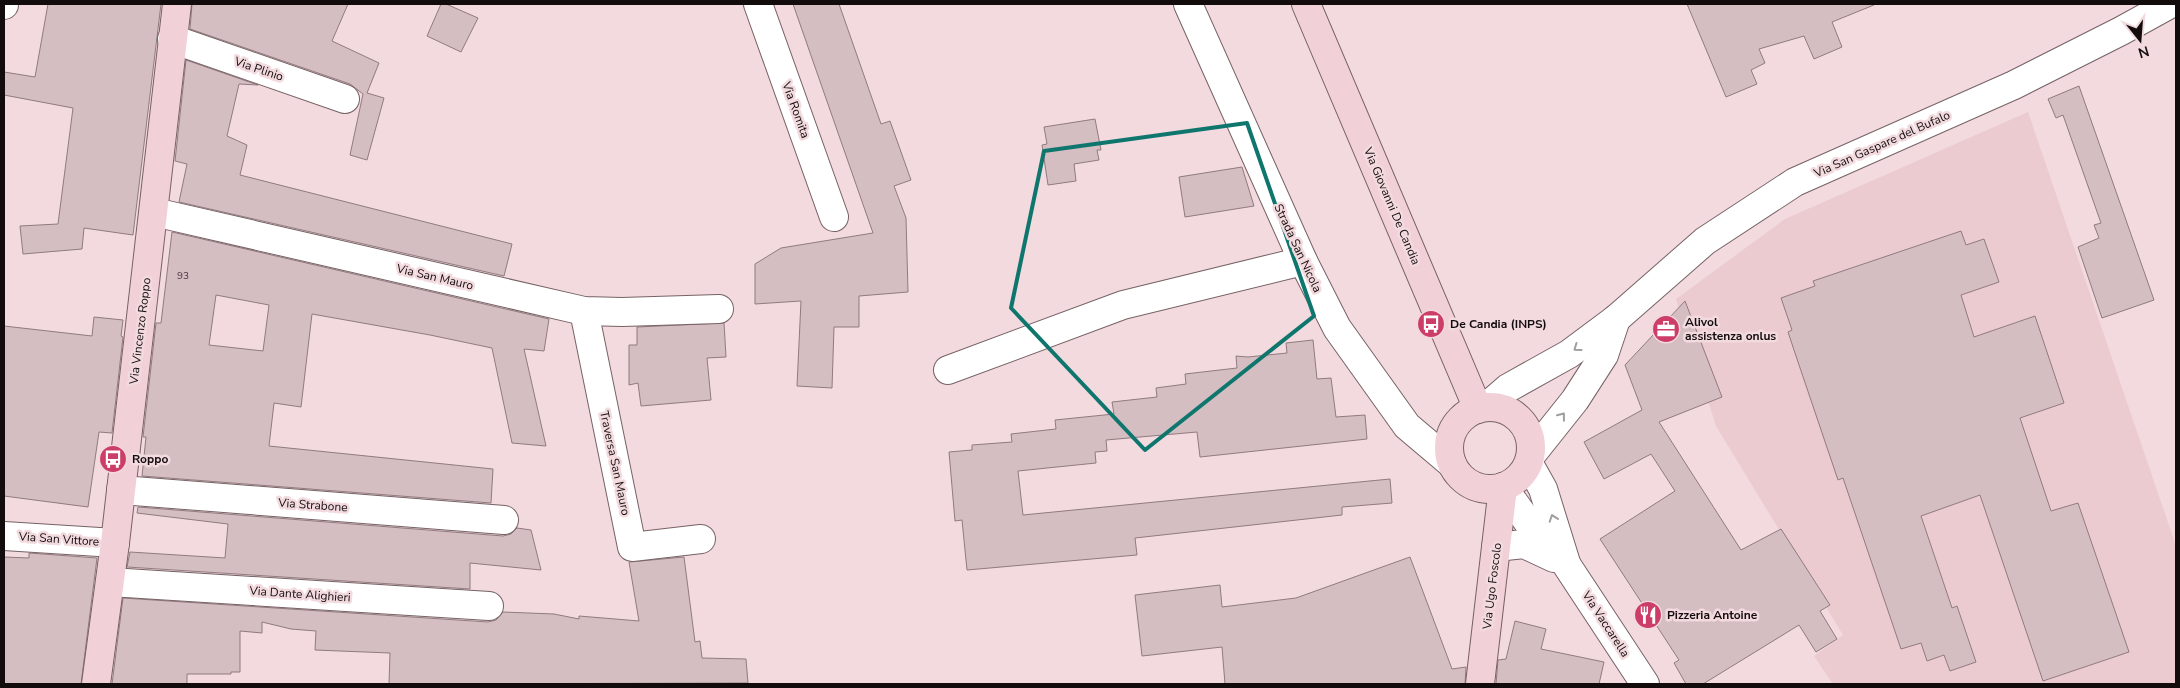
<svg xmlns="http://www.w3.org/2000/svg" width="2180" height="688" font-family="'Nunito Sans',sans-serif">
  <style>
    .built { fill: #ebcbd0 }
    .building { fill: #d5bec2; stroke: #907b7f; fill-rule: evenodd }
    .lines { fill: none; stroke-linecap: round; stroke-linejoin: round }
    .street-casing { stroke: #766265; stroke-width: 30 }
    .secondary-casing { stroke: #766265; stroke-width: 30 }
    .street { stroke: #fff; stroke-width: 28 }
    .secondary { stroke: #f2d0d8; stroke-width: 28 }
    .oneway { stroke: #a19e9e }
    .marked { fill: none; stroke: #0f766e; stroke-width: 4; stroke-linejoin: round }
    .labels { text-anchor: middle; stroke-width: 5; stroke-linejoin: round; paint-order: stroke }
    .number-label { font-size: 10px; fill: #44383a }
    .street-label { font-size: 12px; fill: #130c0d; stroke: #f2dade }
    .poi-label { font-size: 12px; font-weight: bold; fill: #130c0d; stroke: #f2dade; text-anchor: start }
  </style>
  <rect width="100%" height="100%" fill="#f2dade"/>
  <polygon class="built" points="2028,112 2176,546 2176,684 1833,684 1814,656 1843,635 1716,426 1676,299 1785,219"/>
  <g class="building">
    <polygon points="48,4 161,4 133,235 84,228 82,249 23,254 20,226 58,224 73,108 4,95 4,72 35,77"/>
    <polygon points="192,4 348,4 332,41 379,63 367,93 384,98 367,160 350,155 363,94 350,84 190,29"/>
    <polygon points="441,4 446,4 478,18 461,52 427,36"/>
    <polygon points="793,4 839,4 881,124 890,121 911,180 894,186 906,218 908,292 859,296 859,327 834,327 832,388 797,386 801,301 755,304 755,264 781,248 873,233"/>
    <polygon points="1687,4 1874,4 1874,5 1832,22 1842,47 1814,59 1804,36 1759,49 1765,63 1751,70 1757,84 1726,97"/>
    <polygon points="186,60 258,85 239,84 227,136 247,145 240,175 512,244 504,276 179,202 187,164 175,161"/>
    <polygon points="2079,86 2154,300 2102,318 2078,247 2099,238 2094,225 2101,223 2063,115 2056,118 2048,99"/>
    <polygon points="1095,119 1101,150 1097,150 1099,160 1074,164 1076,181 1048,185 1042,145 1047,144 1044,127"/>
    <polygon points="1242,167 1254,206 1185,217 1179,177"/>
    <polygon points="1961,231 1966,245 1984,239 1999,282 1961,295 1974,337 2035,316 2064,403 2020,418 2051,511 2078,503 2129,652 2043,681 1980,495 1921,516 1952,608 1957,606 1976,662 1950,671 1944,655 1927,661 1921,643 1901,649 1843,478 1838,480 1796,356 1788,332 1792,330 1781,298 1815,286 1813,281"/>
    <path d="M172 232 549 319 544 351 524 349 546 446 512 443 492 348 430 335 312 314 301 407 274 403 269 446 493 469 491 503 142 476 146 437H143L156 323H161ZM216 295 269 305 263 351 209 345Z"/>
    <polygon points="1685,301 1722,397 1659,422 1741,550 1781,529 1830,605 1820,611 1837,639 1816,652 1799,625 1703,684 1686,684 1674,663 1679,660 1600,539 1675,491 1651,454 1604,479 1584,442 1642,410 1625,365"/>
    <polygon points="94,317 123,320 121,336 123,337 112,433 99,432 88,507 4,496 4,326 92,336"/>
    <polygon points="724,323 726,357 707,358 711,400 641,406 638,383 629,385 629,345 637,345 637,327"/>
    <polygon points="1313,340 1317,379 1331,378 1336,417 1365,415 1367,439 1200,457 1197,432 1106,440 1107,451 1095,452 1096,463 1018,471 1023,515 1390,479 1392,503 1342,507 1342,515 1135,538 1137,555 967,570 962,520 955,521 949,452 972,450 972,445 1012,442 1011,434 1056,429 1055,420 1114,414 1112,402 1157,397 1156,388 1186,384 1185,374 1237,368 1236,356 1248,357 1287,353 1286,343"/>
    <polygon points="138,507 503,536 511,534 517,528 531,530 541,570 470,563 470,589 127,567 130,552 225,558 228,524 137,513"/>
    <polygon points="29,553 97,558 81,684 4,684 4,557 29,558"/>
    <polygon points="684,557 695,642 700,641 702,658 746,659 748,683 389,684 390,653 315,650 316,631 291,629 262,622 262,633 240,631 240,672 231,672 231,674 187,674 187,684 112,684 123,598 488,622 496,620 503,612 554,614 579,619 579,616 639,621 629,562"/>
    <polygon points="1410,557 1452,669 1466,667 1465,684 1225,684 1222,647 1142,656 1135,595 1220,585 1222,607 1296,598"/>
    <polygon points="1515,621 1546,629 1541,649 1604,662 1599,684 1496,684 1498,660 1506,659"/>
  </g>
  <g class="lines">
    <g class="street-casing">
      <g id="street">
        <polyline points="758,4 834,217"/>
        <polyline points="1188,4 1303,261 1337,328 1407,426 1452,464"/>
        <polyline points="4,5 4,4"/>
        <polyline points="172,39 345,99"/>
        <polyline points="154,212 584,311 622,312 719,309"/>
        <polyline points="584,311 632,547 701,539"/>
        <polyline points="948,370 1123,305 1303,261"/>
        <polyline points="1486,407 1508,388 1569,354 1616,319 1705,241 1795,182 2014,85 2121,31 2170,4"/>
        <polyline points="1532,454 1575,400 1604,355 1616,319"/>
        <polyline points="1529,464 1543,489 1566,563"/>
        <polyline points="1503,487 1540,539 1566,564 1645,684"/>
        <polyline points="121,490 504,520"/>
        <polyline points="4,536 115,543"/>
        <polyline points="1496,547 1524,544 1554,558"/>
        <polyline points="110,582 489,606"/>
      </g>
    </g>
    <g class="secondary-casing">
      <g id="secondary">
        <polyline points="1306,4 1478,409"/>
        <circle cx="1490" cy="448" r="41"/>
        <polyline points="96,684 115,543 177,4"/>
        <polyline points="1480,684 1503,487"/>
      </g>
    </g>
    <use href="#street" class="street"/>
    <use href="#secondary" class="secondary"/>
  </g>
  <defs><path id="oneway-chevron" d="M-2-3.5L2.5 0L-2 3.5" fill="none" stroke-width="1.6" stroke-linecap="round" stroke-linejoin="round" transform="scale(1.25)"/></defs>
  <g class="oneway">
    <use href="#oneway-chevron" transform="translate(1577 348) rotate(144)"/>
    <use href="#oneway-chevron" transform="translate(1562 416) rotate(-52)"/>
    <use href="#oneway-chevron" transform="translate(1553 518) rotate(-109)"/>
  </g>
  <path class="marked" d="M1247 123 1314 316 1145 450 1011 308 1044 151Z"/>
  <defs>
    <g id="bus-disc" transform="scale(1.4375)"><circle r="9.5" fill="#cc3d67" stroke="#f2dade"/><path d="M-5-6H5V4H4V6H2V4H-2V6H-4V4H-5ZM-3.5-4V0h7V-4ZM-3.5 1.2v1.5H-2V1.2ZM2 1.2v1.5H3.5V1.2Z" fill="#fff"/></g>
    <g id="office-disc" transform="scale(1.4375)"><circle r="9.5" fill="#cc3d67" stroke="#f2dade"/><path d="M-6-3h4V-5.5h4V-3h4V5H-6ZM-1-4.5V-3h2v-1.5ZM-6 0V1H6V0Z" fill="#fff"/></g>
    <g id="restaurant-disc" transform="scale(1.4375)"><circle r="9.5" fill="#cc3d67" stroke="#f2dade"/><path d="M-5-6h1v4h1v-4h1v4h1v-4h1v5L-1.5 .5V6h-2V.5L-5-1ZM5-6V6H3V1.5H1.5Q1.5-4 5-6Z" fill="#fff"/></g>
  </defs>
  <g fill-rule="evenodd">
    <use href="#bus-disc" x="1431" y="324"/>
    <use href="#office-disc" x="1666" y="329"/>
    <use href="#bus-disc" x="113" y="459"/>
    <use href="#restaurant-disc" x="1648" y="615"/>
  </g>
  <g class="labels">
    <g class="number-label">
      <text x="183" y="279">93</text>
    </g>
    <g class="street-label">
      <text transform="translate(259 69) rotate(19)" y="4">Via Plinio</text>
      <text transform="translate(796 110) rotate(70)" y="4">Via Romita</text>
      <text transform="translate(1882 144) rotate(-24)" y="4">Via San Gaspare del Bufalo</text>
      <text transform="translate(1392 206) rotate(67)" y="4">Via Giovanni De Candia</text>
      <text transform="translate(1298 248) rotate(65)" y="4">Strada San Nicola</text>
      <text transform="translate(435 277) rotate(13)" y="4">Via San Mauro</text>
      <text transform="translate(140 331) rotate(-83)" y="4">Via Vincenzo Roppo</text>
      <text transform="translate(615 463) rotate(78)" y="4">Traversa San Mauro</text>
      <text transform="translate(313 505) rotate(4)" y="4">Via Strabone</text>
      <text transform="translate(59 539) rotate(4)" y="4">Via San Vittore</text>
      <text transform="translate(1492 586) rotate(-83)" y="4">Via Ugo Foscolo</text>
      <text transform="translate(300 594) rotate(4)" y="4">Via Dante Alighieri</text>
      <text transform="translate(1606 624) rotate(57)" y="4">Via Vaccarella</text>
    </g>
    <g class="poi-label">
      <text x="1685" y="326">Alivol<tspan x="1685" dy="14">assistenza onlus</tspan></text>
      <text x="1450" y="328">De Candia (INPS)</text>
      <text x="132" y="463">Roppo</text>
      <text x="1667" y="619">Pizzeria Antoine</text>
    </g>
  </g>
  <rect width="2180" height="688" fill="none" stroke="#130c0d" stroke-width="10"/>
  <g transform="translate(2140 40) rotate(163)" stroke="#f2dade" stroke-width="4" paint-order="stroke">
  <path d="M0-4L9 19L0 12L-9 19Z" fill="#130c0d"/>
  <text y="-8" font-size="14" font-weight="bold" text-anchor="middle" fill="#130c0d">N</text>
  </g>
</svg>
